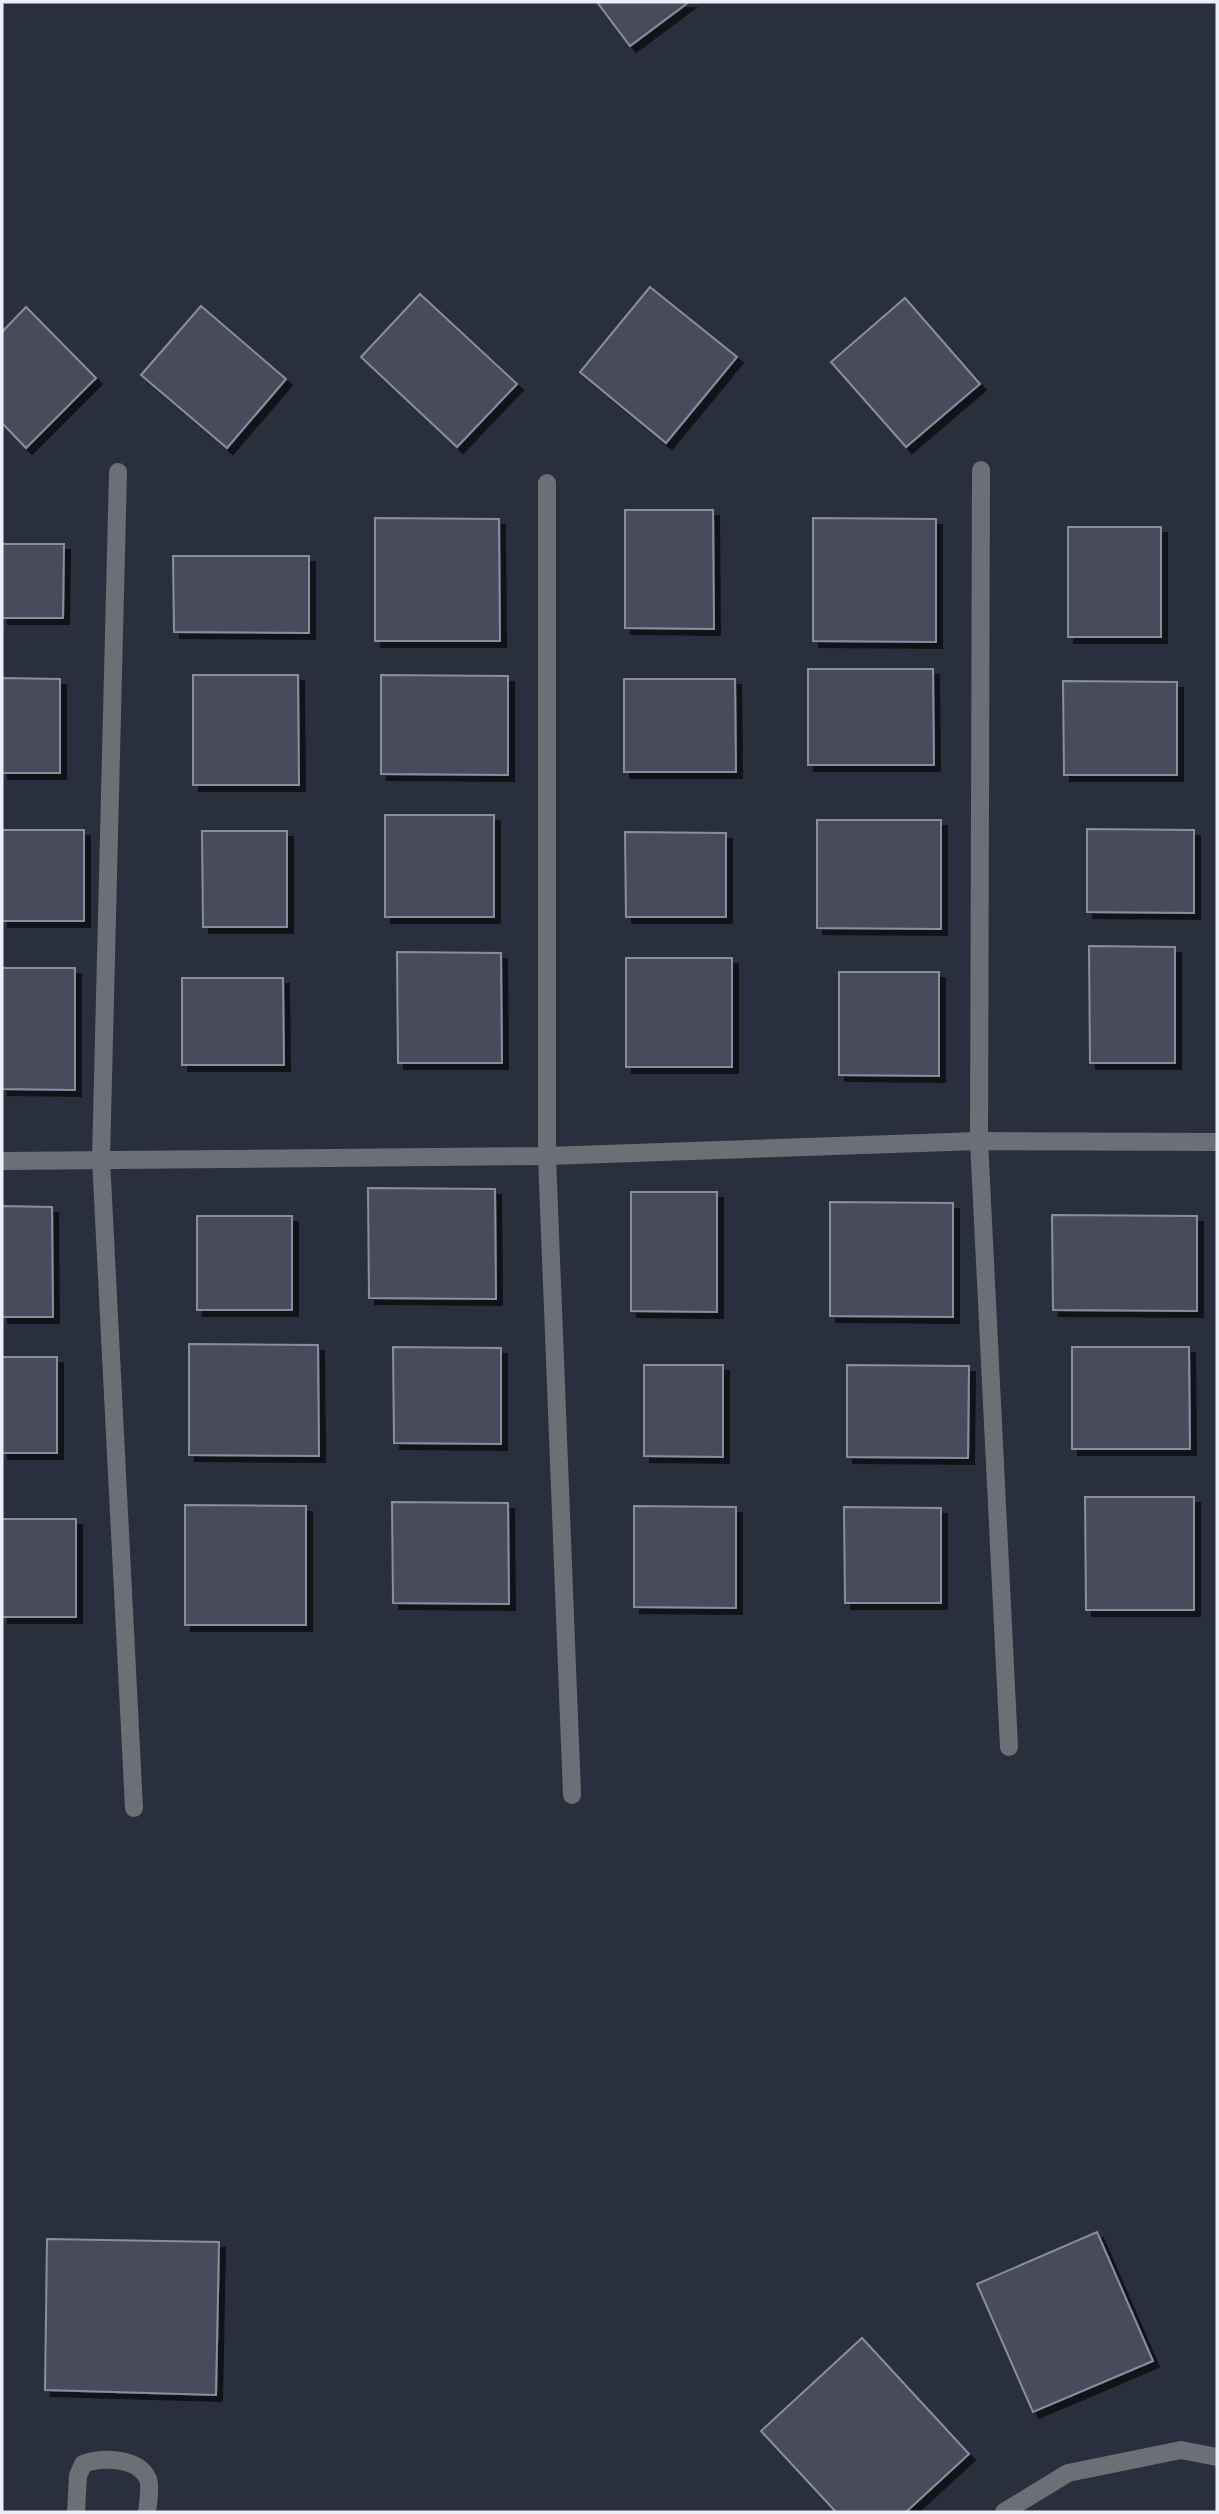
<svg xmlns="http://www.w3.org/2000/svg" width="1219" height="2514" font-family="Montserrat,sans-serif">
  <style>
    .building { fill: #464c5b; stroke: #878e9f; stroke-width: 2; filter: url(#shadow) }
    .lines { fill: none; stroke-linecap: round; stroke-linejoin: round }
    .minor { stroke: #6c6f76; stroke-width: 18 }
  </style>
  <defs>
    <filter id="shadow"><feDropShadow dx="6" dy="6" stdDeviation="0" flood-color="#0009"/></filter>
  </defs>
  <rect width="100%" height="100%" fill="#2a2f3d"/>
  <g class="building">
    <polygon points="597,2 689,2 630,46"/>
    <polygon points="650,287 737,357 666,443 580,372"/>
    <polygon points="420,294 517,384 457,447 361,357"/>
    <polygon points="905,298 980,384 906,447 831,362"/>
    <polygon points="201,306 286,379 227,448 141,375"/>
    <polygon points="26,307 96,378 26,448 2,423 2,332"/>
    <polygon points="625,510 713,510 714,629 625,628"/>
    <polygon points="375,518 499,519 500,641 375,641"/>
    <polygon points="813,518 936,519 936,642 813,641"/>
    <rect x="1068" y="527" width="93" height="110"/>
    <polygon points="2,544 64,544 63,618 2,618"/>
    <polygon points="173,556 309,556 309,633 174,632"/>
    <polygon points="808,669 933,669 934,765 808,765"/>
    <polygon points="193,675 298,675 299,785 193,785"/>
    <polygon points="381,675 508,676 508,775 381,774"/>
    <polygon points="2,678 60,679 60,773 2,773"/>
    <polygon points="624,679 735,679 736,772 624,772"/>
    <polygon points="1063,681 1177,682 1177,775 1064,775"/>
    <rect x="385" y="815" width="109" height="102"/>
    <polygon points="817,820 941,820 941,929 817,928"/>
    <polygon points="1087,829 1194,830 1194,913 1087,912"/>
    <rect x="2" y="830" width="82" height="91"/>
    <polygon points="202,831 287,831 287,927 203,927"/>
    <polygon points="625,832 726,833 726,917 626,917"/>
    <polygon points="1089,946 1175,947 1175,1063 1090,1063"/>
    <polygon points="397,952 501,953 502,1063 398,1063"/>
    <rect x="626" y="958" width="106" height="109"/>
    <polygon points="2,968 75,968 75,1090 2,1089"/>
    <polygon points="839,972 939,972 939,1076 839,1075"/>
    <polygon points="182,978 283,978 284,1065 182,1065"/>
    <polygon points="368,1188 495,1189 496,1299 369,1298"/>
    <polygon points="631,1192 717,1192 717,1312 631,1311"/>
    <polygon points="830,1202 953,1203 953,1317 830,1316"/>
    <polygon points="2,1206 52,1207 53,1317 2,1317"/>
    <polygon points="1052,1215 1197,1216 1197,1311 1053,1310"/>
    <rect x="197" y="1216" width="95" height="94"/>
    <polygon points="189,1344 318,1345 319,1456 189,1455"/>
    <polygon points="393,1347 501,1348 501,1444 394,1443"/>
    <polygon points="1072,1347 1189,1347 1190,1449 1072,1449"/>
    <rect x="2" y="1357" width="55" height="96"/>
    <polygon points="644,1365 723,1365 723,1457 644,1456"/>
    <polygon points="847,1365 969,1366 968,1458 847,1457"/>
    <polygon points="1085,1497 1194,1497 1194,1610 1086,1610"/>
    <polygon points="392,1502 508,1503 509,1604 393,1603"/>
    <polygon points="185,1505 306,1506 306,1625 185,1625"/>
    <polygon points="634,1506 736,1507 736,1608 634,1607"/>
    <polygon points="844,1507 941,1508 941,1603 845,1603"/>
    <rect x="2" y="1519" width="74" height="98"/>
    <polygon points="1097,2232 1153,2361 1033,2412 977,2284"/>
    <polygon points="47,2239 219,2242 216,2395 45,2390"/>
    <polygon points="862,2338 969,2454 906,2512 836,2512 761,2431"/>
  </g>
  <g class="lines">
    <g class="minor">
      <polyline points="981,470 979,1141 1009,1747"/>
      <polyline points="118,472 101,1159 134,1808"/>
      <polyline points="547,483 547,1156 572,1795"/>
      <polyline points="2,1161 547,1156 979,1141 1217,1142"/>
      <path d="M76 2512 78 2476 83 2464C101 2457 138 2457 148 2479 151 2488 148 2503 147 2512"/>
      <polyline points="1004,2512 1068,2473 1181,2450 1217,2457"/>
    </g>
  </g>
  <rect width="1219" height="2514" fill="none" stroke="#ebeff8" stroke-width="7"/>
</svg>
